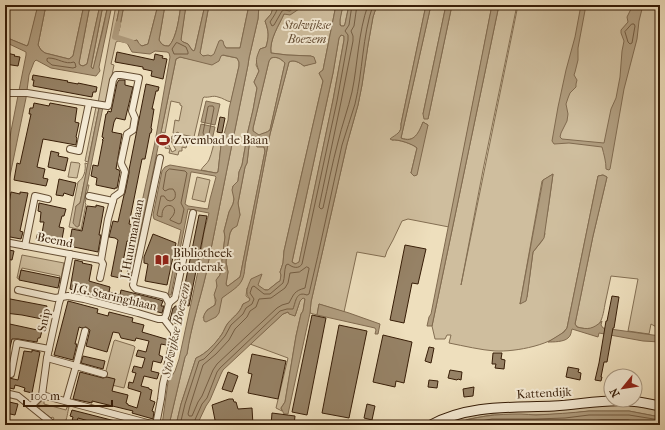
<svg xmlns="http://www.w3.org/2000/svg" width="665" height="430" font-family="'IM FELL French Canon',serif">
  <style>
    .green { fill: #cfbe9e; stroke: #836e52; fill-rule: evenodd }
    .water { fill: #b09d7f; stroke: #806a4f; fill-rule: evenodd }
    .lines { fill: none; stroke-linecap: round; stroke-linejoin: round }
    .shore { stroke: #745d43; stroke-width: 1 }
    .canal { stroke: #b09d7f; stroke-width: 6 }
    .building { fill: #968266; stroke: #371d07 }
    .street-casing { stroke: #654e34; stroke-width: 8 }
    .secondary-casing { stroke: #371d07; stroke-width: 11 }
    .street { stroke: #f4ead4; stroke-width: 6 }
    .secondary { stroke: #f4ead4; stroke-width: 9 }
    .labels { text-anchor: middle; stroke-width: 4; stroke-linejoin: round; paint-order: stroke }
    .park-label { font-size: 12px; font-style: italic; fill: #654d34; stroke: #f4ead4 }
    .poi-label { font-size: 12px; fill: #371d07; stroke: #f4ead4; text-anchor: start }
    .street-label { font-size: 12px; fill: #371d07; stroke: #f4ead4 }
    .water-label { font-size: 13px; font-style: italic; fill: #614a31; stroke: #f4ead4 }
  </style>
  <rect width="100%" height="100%" fill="#eedfbd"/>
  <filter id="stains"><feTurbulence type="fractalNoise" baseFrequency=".005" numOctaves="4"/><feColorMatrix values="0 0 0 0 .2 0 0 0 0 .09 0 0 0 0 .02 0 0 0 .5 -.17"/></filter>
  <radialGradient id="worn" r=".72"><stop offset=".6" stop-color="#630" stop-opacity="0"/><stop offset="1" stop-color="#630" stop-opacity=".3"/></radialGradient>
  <g class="green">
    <polygon points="5,5 38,5 30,40 27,46 5,37"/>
    <polygon points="46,5 84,5 73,56 69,59 45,53 41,50 38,45"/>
    <polygon points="90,5 100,5 87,64 83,66 80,65 79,63"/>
    <polygon points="103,5 108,5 94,66 92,69 91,68"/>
    <polygon points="116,5 120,5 115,30 119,31 124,5 158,5 148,44 142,46 139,44 137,40 127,43 118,41 116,42 111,64 114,65 107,100 106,102 98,103"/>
    <path d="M165 5H181C179 17 177 37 169 46 164 46 162 45 159 40Z"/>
    <polygon points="186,5 205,5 195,49 194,51 192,50 188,44 181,41 181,38"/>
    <path d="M209 5H249L240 48H226L224 45 213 56C210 57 207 55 203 56L200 53Z"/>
    <path d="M259 5H274L271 14 265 21C269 32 269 37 266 47L260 49 256 65 259 71 254 82 257 88 253 110 248 131 242 165 239 172 238 181 233 186 234 199 233 204 229 212 224 231 225 237 220 275C216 279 217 282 217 288 216 290 215 292 215 294 214 298 216 301 215 305L207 310 203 318C210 311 216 303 223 297 238 285 243 286 245 265L270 134 289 62C294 59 300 63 304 66L316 62 311 56 287 55 271 53C269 40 279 25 284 14L299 9 301 5H336L323 70 319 73 323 81 284 251 283 263 280 272 281 275 280 282H278L268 290 247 288 246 296 250 299 249 302 243 304C239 314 235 315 228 323 225 327 224 331 222 334 216 343 206 354 196 358L181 404 176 425H169L185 357 187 354C191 326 200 300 206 274 220 204 234 134 248 65L249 58 258 19Z"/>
    <path d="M343 5H349L345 24 344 26H341C338 20 342 12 343 5Z"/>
    <path d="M377 5H426L401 124C402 131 397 135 392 140 398 139 413 144 417 148L411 173 428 125 423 122C419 133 415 143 401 138L431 5H446L423 114 428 119 452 5H492L449 227 408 219 402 221 393 240 387 251 385 257 357 252 344 312 319 304 317 315 310 313 311 302 347 144 358 105 362 85 368 45 373 17Z"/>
    <path d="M499 5H517L483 170 461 285 518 5H660V329L651 324 649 334 628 331 638 279 611 276C609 285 607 295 605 304 602 323 599 333 577 327L575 324 593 236 607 177 603 175 598 176 567 328C555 345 515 352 495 351 481 350 464 346 449 343L451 335H447L445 339H435L432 326ZM553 174 548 210 544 231 545 234 542 241 533 252 527 297 520 304 542 181Z"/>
    <polygon points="341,35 344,36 344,40 333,100 299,263 296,264 292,262 333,73 339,38"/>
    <path d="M222 55 237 58 239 62V66L231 102C226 101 223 98 218 97 213 95 209 98 204 97L203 98 194 137 179 134V133L177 132 176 134 173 133 175 120 179 121 182 106 180 105V103L171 101 165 133 161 132 176 59 180 57 194 60 221 56Z"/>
    <path d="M271 58C277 56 281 59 285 63L270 130C267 133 262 133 259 136L253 131V128L269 61Z"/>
    <polygon points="96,107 99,108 88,162 85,161"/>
    <path d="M221 134 225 135 221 145 218 172 216 173 201 170C203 166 207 164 209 160 212 153 213 145 216 138L220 139Z"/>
    <polygon points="172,136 188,139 186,148 182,147 182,151 179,151 178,155 169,153 170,149 165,148 167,141 172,152 176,150 171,141"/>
    <polygon points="253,136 261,146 264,147 265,151 240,277 228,286 227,286 226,284 228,272 226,262 227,249 230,233 240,215 238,203 245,167 247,163 250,138"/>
    <polygon points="71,162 79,163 80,164 77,178 68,177"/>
    <path d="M85 163 88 164 80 203 76 206 79 226 87 185H89L85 203 86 204 81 230 69 227 78 182C84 178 86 171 85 163Z"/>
    <polygon points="197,177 210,180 205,202 192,199"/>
    <polygon points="22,255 64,263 60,283 59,283 60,276 22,268 20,276 19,276 19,279 17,278"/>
    <polygon points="303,297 305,299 303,311 301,314 296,336 285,402 281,408 282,411 276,408 288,358 250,344 283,314 288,312 295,316 300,301"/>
    <polygon points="115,340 134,346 135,347 124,388 104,383 103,382 114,341"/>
    <path d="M43 400 44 401V404L66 410 67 407H69C66 419 67 430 53 420L54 418 52 417 51 418C44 412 32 407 43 400Z"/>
    <polygon points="617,403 660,409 660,417 629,411 589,411 565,414 534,415 492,415 469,419 452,425 437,425 468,415"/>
  </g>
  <g class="water">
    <polygon points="38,5 46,5 38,45 41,50 45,53 69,59 73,56 84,5 90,5 79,63 80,65 83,66 87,64 100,5 103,5 91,67 93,69 102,33 108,5 112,5 99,67 100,71 96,76 51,68 38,61 36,60 34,62 29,75 26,98 5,200 5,173 11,131 26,55 26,52 5,42 5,37 27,46 28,45"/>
    <polygon points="120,5 124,5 119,31 115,30"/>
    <path d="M158 5H165L159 40C162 45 163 46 169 46 177 37 179 17 181 5H186L181 40 183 42 188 44 192 50 194 51 195 49 205 5H209L200 53 203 56 208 55 211 56 214 54 219 41 221 40 223 41 224 45 226 48H240L249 5H259L258 19 249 58 248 65C234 134 220 204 206 274 200 300 191 326 187 354L185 357 169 425H162L168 382 175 371 179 359 198 271 204 232 209 213 188 209 171 295H168L181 230 154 219 153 215 162 171 165 167 170 165 216 173 218 172 221 145 228 120 229 109 239 66V62L237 58 223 55 221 56 219 61 212 65 180 57 176 59 131 279 126 278 136 233 137 225 155 142 170 57 169 53 167 52 155 51 150 54 132 52 127 43 137 40 139 44 142 46 148 44ZM191 172H192L215 176 216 177 210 199 208 209 188 206 185 204Z"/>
    <path d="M274 5H301L299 9 290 15 284 14C279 25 269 40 271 53L287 55 311 56 314 57 316 63 304 66C300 63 294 59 289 62L270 134 245 265C244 285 238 286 222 298L219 313 216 317 206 322 204 321C202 312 209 309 215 305L216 300 214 295 217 286 216 280 220 275 225 237 224 231 229 212 233 204 234 199 232 190 233 186 238 181 239 172 242 165 248 131 253 110 257 88 254 82 259 71C255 61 256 58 260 49L266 47C269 36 269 32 265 21L271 14ZM271 58C277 56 281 59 285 63L270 130C267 133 262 133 259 135L253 131V128L269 61ZM253 136 257 147H264L265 151 240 277 228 286H227L226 284 228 272 226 262 227 249 230 233 232 229 237 226 240 215 238 203 245 167 247 163 250 138Z"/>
    <path d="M336 5H343L340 20V25L341 26H344L345 24 349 5H377L373 17 368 45 362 85 358 105 347 144 311 302 310 313 288 414H284L281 408 285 402 296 336 301 314 303 311 305 299 303 298 300 301 295 316 289 314 288 312 283 314 223 370 221 374 210 400 206 406 197 425H176L181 404 196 358C206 354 216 343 222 334 224 331 225 327 228 323 235 315 239 314 243 304L249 301 250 299C244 293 248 286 251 279L262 274 258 285 265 290H268L278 282 280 281 281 275 280 272 283 263 284 251 323 81 319 73 323 70ZM341 35 344 36V40L333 100 299 262 295 264 292 262 333 73 339 38Z"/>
    <path d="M426 5H431L401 138C414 144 419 132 423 122L428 125 417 175 414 176 411 173 417 148C413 144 398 139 392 140L390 139C396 134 402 133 401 124Z"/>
    <polygon points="446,5 452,5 428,119 424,119 423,114"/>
    <polygon points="492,5 499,5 432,326 427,326 429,317 431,314"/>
    <path d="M581 5H586L578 48V60L575 72 574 75 577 80 576 84V87L570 93 568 98 566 104 568 114 567 121 561 133 560 137 562 139 604 143 611 109 616 98 620 77 622 51 624 41 621 33V30L628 22 627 17 631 9V7L628 5H643L639 21 637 39 624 89 610 169 609 170 606 169C606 161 604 155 602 147L569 143 554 144 552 141 558 107 566 70 575 37Z"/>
    <polygon points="206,101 220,104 215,125 201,122"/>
    <path d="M104 102 79 225 78 227C75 227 75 225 73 223L76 206 80 203 100 103Z"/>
    <polygon points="201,124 215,127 212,140 198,137"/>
    <polygon points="553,174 544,238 533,252 527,297 526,301 520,304 543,180"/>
    <path d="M603 175 607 177 593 236 575 324 577 327C588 330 593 329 602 321L601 325 603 328C622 331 641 333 660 336V342L643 341 599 333 598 337 572 329C571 332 571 336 568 338 564 342 553 342 548 342L564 332 567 328 598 176Z"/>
    <polygon points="319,304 349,313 380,324 378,334 375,334 376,330 375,328 317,315"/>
    <path d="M589 411H629L660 417V425H452C474 416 497 414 521 414 526 414 531 415 536 415 554 414 571 413 589 411Z"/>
  </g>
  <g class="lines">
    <g class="shore">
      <path d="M278 5C278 11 273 17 270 22L272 26 274 25 282 11 284 10 290 11 295 7 296 5"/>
      <path d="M357 5 354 26 351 31 353 36V41L341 102 319 207 321 209 323 208C328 186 332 164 338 142 342 125 348 109 352 92 358 63 358 33 368 5"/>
      <polygon points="632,24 634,24 635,26 632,43 630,44 628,42 625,32"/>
      <polygon points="178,43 186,47 188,52 188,54 174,54 172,49 176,43"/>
      <path d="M49 58C58 58 65 65 74 62L75 63 76 67 73 68 52 65 47 61V59Z"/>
      <polygon points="210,106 213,106 214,108 209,134 207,135 204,135 203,133 208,107"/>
      <path d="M170 169 185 171 187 173 181 203 184 209 181 223 179 224 170 220V219C182 208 167 200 163 210 162 212 162 215 162 217L158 216 157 215 161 196H164L167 200 170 201C175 200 176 197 175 192L173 189H169L165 191 163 189 166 172 168 170Z"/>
      <path d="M307 267 309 268V269L305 288C294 291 294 294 289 303L282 305 277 308 217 364 213 370 202 396 198 402 192 416H189L188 414 190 406 203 365 216 354 229 340 235 329 247 317 250 311 256 307 259 299 271 298 285 288 288 283 290 273 299 272Z"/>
      <path d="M180 425 185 404 199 361 204 359 212 351 225 336 231 325 243 314 246 308 252 304 254 299 250 293 252 287 254 286 264 294H270L283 283C285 277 284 271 286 265L288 264C293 268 299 269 302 264L337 101 348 40V35L345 31 349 25 352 5"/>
      <path d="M194 425V422L202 404 207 398 217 372 220 368 280 311 287 309H293C296 301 296 291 307 295L309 294C321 244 331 194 342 145 346 131 351 118 355 104 363 71 362 37 373 5"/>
      <polyline points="464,425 481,421 492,419 535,419 565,418 589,415 629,415 660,420"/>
      <polyline points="486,425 521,423 535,424 603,420 628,420 655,425"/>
    </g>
    <polyline class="canal" points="118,24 115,37 131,42 137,46"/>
  </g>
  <g class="building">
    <polygon points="117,52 154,60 155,54 163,56 162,58 167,59 163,79 151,76 152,71 143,69 143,67 115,62"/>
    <polygon points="7,53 15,55 14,56 20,57 18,66 5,64 5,55 6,55"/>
    <polygon points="33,75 68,81 67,82 78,84 78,83 97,87 96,92 93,92 92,97 33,86 34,80 32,80"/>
    <polygon points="119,80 125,80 125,85 133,87 125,120 116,118 114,122 112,132 122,134 116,169 119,170 120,172 117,188 115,188 115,189 96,185 97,178 91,176 93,165 98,166 103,140 102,140 104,138 102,137 106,114 107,114 108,111 111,112 117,83"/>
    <polygon points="146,84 159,87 158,91 156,91 152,109 154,109 151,128 152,129 151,133 150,133 145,159 142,159 129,224 133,225 131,233 133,233 131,242 127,241 120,278 111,276 118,240 115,238 109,237 113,221 118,222 124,195 125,193 129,173 129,170"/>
    <polygon points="34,103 49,106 50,103 77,108 75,122 79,123 76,137 77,138 76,145 43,139 37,167 45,169 43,178 48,179 46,186 14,180 17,163 20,164 31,114 29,114 30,108 33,108"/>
    <polygon points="220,117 225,118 222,133 217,132"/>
    <polygon points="51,151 59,153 58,156 68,158 65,171 48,167"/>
    <polygon points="59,179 76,183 73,196 64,193 63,196 56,195"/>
    <polygon points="11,192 20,194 20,192 28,193 20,231 23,232 21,239 5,236 6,226 5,226 5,225"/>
    <polygon points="39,203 66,209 64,216 62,216 59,227 64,228 61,245 36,240 38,232 42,233 44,222 40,222 41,212 38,211"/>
    <polygon points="96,205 104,207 99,235 101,235 98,252 69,246 72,229 82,231 87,206 96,207"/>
    <polygon points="199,215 207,216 189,306 181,304"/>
    <polygon points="153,234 176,243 167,285 145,281 148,264 144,263 144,257"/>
    <polygon points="405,245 426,249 418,284 412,283 404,323 390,320"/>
    <polygon points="9,250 14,251 12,260 5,259 5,251 9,252"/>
    <polygon points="75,260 83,262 82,263 92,265 89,281 110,287 109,292 120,295 121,290 157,299 163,301 161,306 164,306 162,313 88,294 88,293 77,290 77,291 70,289"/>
    <polygon points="21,270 60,278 58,288 19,280"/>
    <polygon points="612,296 619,297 614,328 613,328 607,362 604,362 601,377 602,377 601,381 595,380 599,363 606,321 607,321"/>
    <polygon points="5,298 47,306 45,313 43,313 42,319 22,315 5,313"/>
    <polygon points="68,301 98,309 97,313 108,316 109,312 133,318 132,322 144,325 142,332 169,340 168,344 166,344 166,345 161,344 159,355 163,357 161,363 153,361 151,371 159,373 157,379 144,376 141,386 149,388 149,389 152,390 150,400 155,402 152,411 154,412 153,419 132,413 133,411 92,401 92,403 73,399 80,372 103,378 107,377 115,379 112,391 128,395 126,403 128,404 128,405 137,408 141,392 128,388 129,382 133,383 136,373 132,372 134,366 142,368 145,358 136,356 138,350 146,352 149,341 136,338 135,341 121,338 119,333 113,332 107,352 86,346 90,330 86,327 82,328 79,327 75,344 77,344 73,360 54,355"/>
    <polygon points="175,306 182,307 178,324 172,322 170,320 173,308 174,308"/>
    <polygon points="312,315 326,318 307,415 292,412"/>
    <polygon points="5,323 42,331 40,338 38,338 37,342 18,339 12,339 7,361 5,361"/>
    <polygon points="339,325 367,331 349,418 322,413"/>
    <polygon points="383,335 412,342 404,383 396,381 395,387 373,382"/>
    <polygon points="429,347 434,348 431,363 425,361"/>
    <polygon points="32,350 40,352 32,393 24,391 25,388 19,386 15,385 14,389 5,387 5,377 18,380 24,351 32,352"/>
    <polygon points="493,353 502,353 501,359 505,360 504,369 495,368 496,364 492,364"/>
    <polygon points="252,354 286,361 278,399 248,393 252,374 248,373"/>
    <polygon points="83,356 105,361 103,369 81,363"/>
    <polygon points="568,367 579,369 578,372 581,373 580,380 566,377"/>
    <polygon points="450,370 462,372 461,380 458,379 457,380 448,378"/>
    <polygon points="228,372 238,376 232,392 222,389"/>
    <polygon points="429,380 438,381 437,388 428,387"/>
    <polygon points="474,387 473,396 464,397 463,389"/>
    <polygon points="229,399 233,399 234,402 236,402 238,409 252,408 253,425 216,425 212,405"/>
    <polygon points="5,401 18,404 15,415 5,413"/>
    <polygon points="367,404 375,406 372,420 364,418"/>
    <polygon points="72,410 123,423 123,425 103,425 78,418 76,425 71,425 73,417 70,416"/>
    <polygon points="272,413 295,416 294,425 271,425"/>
  </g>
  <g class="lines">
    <g class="street-casing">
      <g id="street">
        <path d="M5 93H27L108 106 113 80 116 75H121L139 78 132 111 135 118 133 130 127 134 121 162C121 166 124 168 125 172L121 192 114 197 108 219 101 260 103 264 100 278"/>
        <polyline points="70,149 79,151 89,103"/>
        <polyline points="160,158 133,285 134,287 136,289 165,296 169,303"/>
        <polyline points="89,196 113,201"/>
        <polyline points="5,242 101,260"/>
        <polyline points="25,246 35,196 48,199"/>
        <polyline points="18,290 55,298 68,296 84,299 138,313 158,319 164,319 174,332 174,337 163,384 161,399 156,425"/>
        <polyline points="169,303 175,298 193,213"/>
        <polyline points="164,319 166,315 169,303"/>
        <polyline points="85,331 76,366 104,374"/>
        <polyline points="47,358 76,366 66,401"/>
        <polyline points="11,374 17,343 49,349"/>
        <polyline points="5,393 18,396 54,425"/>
        <polyline points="42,395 155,425"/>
        <polyline points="31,406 42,395 47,358 59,303 61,297 70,254"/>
      </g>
    </g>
    <g class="secondary-casing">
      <path id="secondary" d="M431 425C470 404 512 408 554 406 578 405 602 399 627 401 638 401 649 404 660 406"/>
    </g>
    <use href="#street" class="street"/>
    <use href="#secondary" class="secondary"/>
  </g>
  <defs>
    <g id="stadium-bare" transform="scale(1.08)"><path d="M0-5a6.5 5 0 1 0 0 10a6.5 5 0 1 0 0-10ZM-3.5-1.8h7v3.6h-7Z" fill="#8f2418" stroke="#f4ead4" stroke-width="2.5" paint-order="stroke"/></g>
    <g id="library-bare" transform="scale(1.08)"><path d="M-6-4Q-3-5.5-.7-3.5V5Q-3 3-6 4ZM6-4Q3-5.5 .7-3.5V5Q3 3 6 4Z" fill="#8f2418" stroke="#f4ead4" stroke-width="2.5" paint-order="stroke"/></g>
  </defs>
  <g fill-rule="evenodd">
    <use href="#stadium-bare" x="163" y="140"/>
    <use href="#library-bare" x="162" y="260"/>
  </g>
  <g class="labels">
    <g class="park-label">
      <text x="307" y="29">Stolwijkse<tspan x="307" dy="14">Boezem</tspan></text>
    </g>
    <g class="poi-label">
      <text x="174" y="144">Zwembad de Baan</text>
      <text x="173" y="257">Bibliotheek<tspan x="173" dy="14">Gouderak</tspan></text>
    </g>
    <g class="street-label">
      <text transform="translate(132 239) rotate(-79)" y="4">J. Huurmanlaan</text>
      <text transform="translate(55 240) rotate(11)" y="4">Beemd</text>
      <text transform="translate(115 297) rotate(13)" y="4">J.G. Staringhlaan</text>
      <text transform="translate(44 320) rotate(-78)" y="4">Snip</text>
      <text transform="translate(544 393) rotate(-3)" y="4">Kattendijk</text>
    </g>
    <g class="water-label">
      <text transform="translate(175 330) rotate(-78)" y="5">Stolwijkse Boezem</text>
    </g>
  </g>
  <rect width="665" height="430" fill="none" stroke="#eedfbd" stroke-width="20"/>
  <rect x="6" y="6" width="653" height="418" fill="none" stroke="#371d07" stroke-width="2"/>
  <rect x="10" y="10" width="645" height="410" fill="none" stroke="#371d07"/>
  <g transform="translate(623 388) rotate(240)"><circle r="19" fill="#f4ead4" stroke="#a89882"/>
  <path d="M0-3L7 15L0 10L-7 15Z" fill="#8f2418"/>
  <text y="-6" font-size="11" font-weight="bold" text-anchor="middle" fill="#371d07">N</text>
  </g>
  <path d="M24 400v6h88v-6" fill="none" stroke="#371d07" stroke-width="2"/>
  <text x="30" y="400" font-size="12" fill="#371d07" stroke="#f4ead4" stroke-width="3" paint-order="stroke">100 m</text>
  <rect width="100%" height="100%" filter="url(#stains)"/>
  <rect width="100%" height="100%" fill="url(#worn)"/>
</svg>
